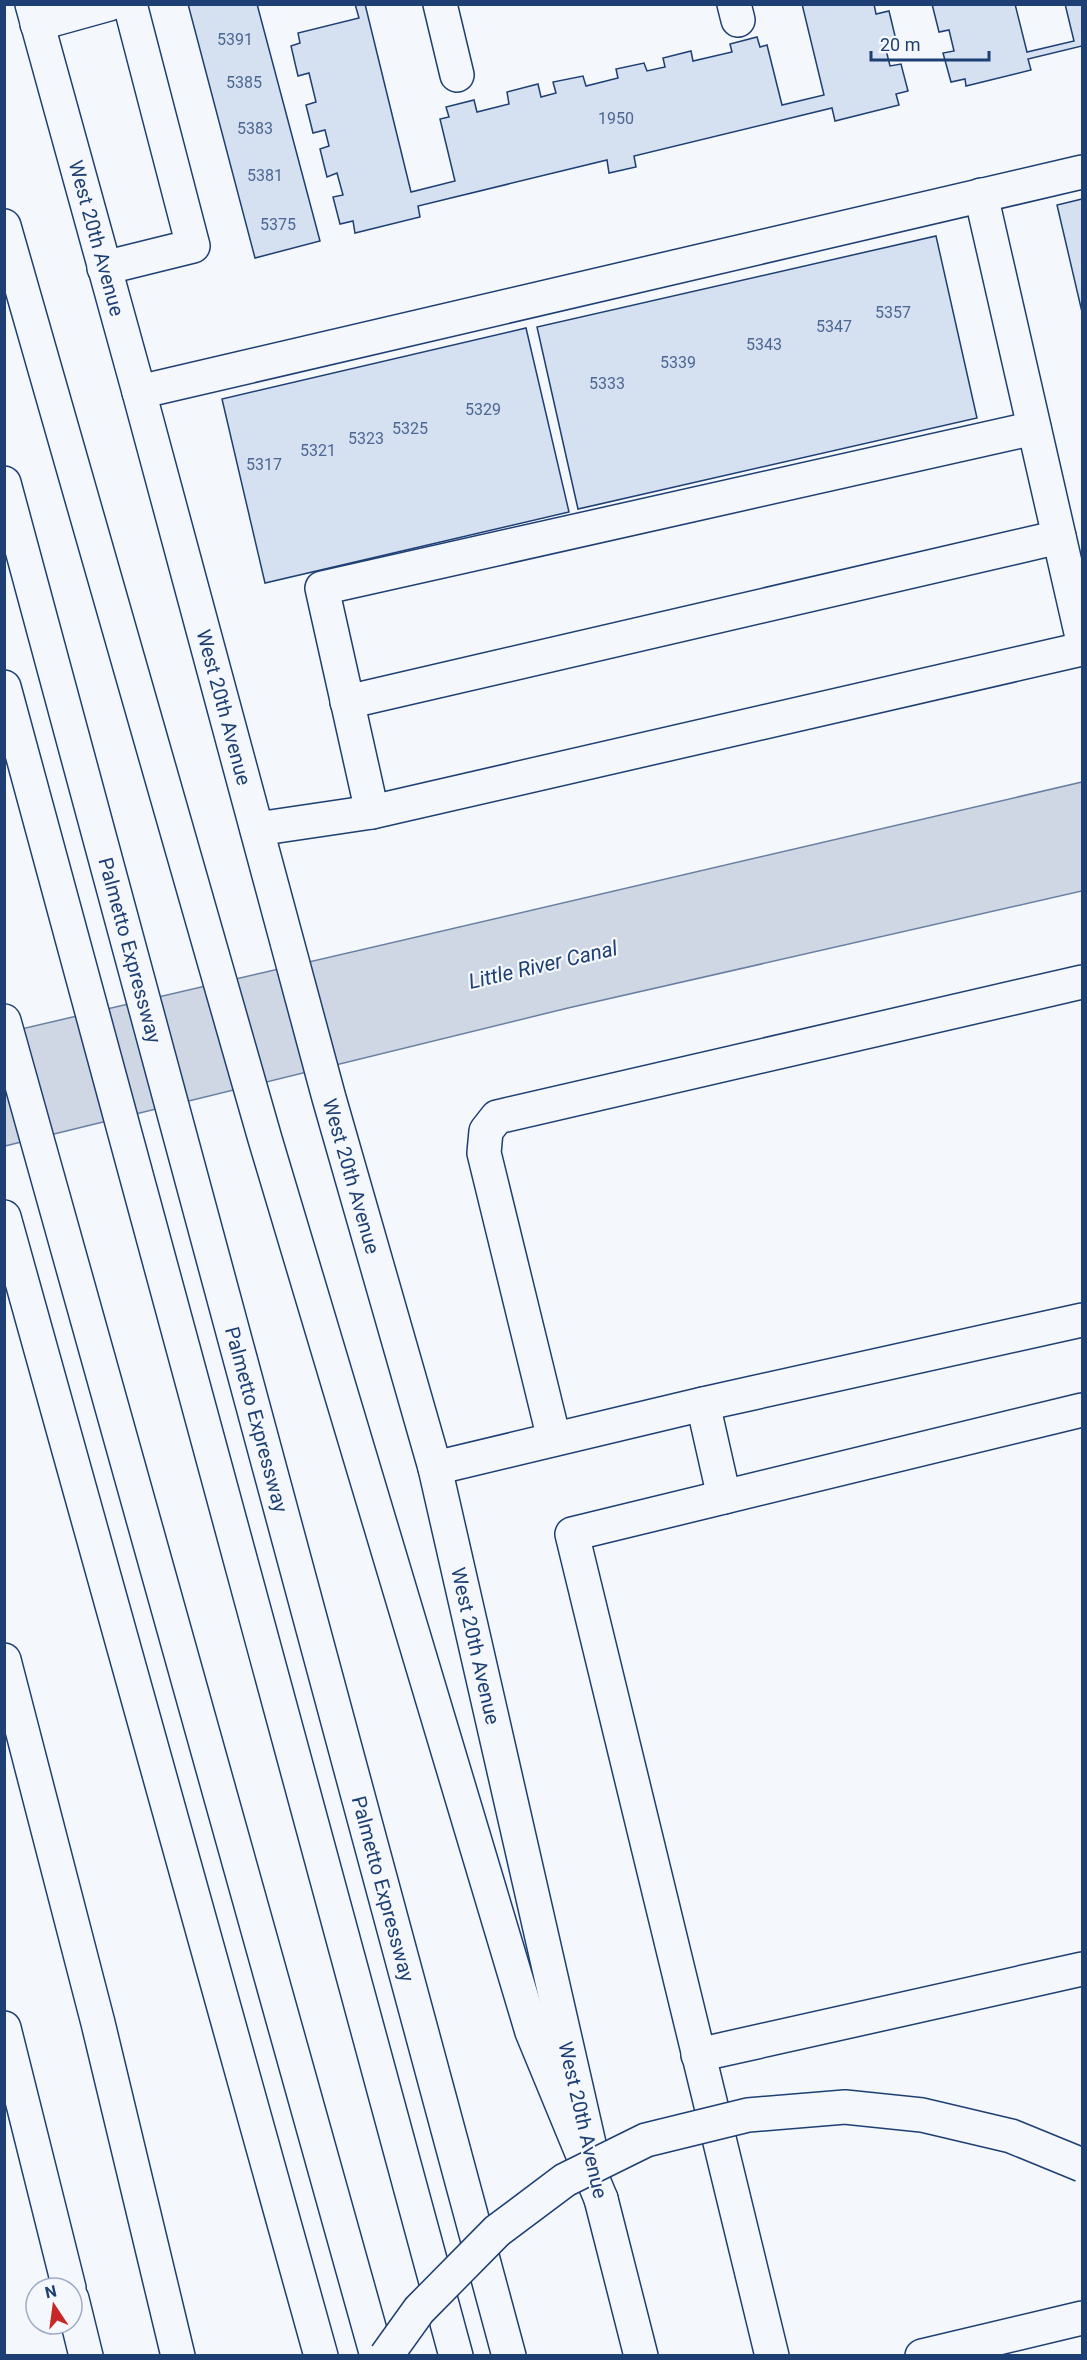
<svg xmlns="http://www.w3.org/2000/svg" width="1087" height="2360" font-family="Roboto,sans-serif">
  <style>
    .water { fill: #cfd7e4; stroke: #687fa3; stroke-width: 1.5 }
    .building { fill: #d5e0f0; stroke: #1d3f73; stroke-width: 1.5 }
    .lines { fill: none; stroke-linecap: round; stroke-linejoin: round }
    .minor-casing { stroke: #1d3f73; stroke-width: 36 }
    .major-casing { stroke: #1d3f73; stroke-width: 36 }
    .highway-casing { stroke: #1d3f73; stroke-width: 36 }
    .minor { stroke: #f4f7fb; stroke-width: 33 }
    .major { stroke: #f4f7fb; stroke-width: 33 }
    .highway { stroke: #f4f7fb; stroke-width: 33 }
    .highway-bridge-casing { stroke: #1d3f73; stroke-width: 36; stroke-linecap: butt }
    .highway-bridge { stroke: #f4f7fb; stroke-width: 33 }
    .labels { text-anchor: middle; stroke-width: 4.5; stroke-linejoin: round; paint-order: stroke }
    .number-label { font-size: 16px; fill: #4b6792 }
    .street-label { font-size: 20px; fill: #1d3f73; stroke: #f4f7fb }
    .water-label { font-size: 21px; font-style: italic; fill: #1d3f73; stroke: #f4f7fb }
  </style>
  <rect width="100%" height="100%" fill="#f4f7fb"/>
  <polygon class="water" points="1082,782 1082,891 568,1008 5,1146 4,1033"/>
  <g class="building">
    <polygon points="188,4 257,4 320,241 255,258"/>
    <polygon points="355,4 365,4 411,192 455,181 440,119 449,117 446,107 474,100 477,112 509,104 507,92 538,84 541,97 556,93 553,82 583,76 586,86 618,78 616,69 644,63 647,71 665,67 663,58 691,51 693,61 732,52 730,44 757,37 760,47 767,45 782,105 824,95 802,4 874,4 876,14 889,11 896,40 884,42 890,66 901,64 908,91 896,94 899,105 835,121 832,108 634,156 636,167 609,173 607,160 418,206 420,217 355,233 353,221 340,224 333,197 343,195 337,173 327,177 320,149 329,146 325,130 313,133 306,105 316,102 309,73 298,76 291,46 300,43 298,33 359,18"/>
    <polygon points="932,4 1015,4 1027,52 1074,41 1065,4 1082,4 1082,46 1028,59 1031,70 966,86 965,79 951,82 943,53 954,51 949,30 939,32"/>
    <polygon points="1082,199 1082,312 1057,205"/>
    <polygon points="936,236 977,418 578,509 537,327"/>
    <polygon points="526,328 569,512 265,583 222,399"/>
  </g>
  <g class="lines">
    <g class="minor-casing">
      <g id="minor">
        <path id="s1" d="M32 4 139 392 329 1098 435 1468 590 2148"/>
        <polyline points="440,4 457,75"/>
        <polyline points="734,4 738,20"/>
        <polyline points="37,24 109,4"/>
        <polyline points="981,195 1082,637"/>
        <polyline points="104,268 193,246 130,4"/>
        <polyline points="139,392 1082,172"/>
        <polyline points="347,702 1059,537"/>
        <polyline points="372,812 322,588 1034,428"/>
        <polyline points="257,829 372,812 1082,649"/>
        <polyline points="703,1404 724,1497"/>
        <polyline points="554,1439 484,1153 486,1131 497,1117 1082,982"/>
        <polyline points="435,1468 703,1404 1082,1320"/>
        <polyline points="4,2028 69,2288"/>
        <polyline points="698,2055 1082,1969"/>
        <polyline points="72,2299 86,2356"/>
        <polyline points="772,2356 572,1534 1082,1410"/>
        <polyline points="922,2356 1082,2318"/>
      </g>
    </g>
    <g class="major-casing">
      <polyline id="major" points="601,2199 641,2356"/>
    </g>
    <g class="highway-casing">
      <g id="highway">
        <polyline points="4,226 265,1139 532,2032 601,2199"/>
        <path id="s2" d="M4 483 509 2356"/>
        <polyline points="4,687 456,2356"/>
        <polyline points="4,1021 377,2356"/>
        <polyline points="4,1217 321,2356"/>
        <polyline points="4,1660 98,2023 178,2356"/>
      </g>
    </g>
    <use href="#minor" class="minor"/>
    <use href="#major" class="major"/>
    <use href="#highway" class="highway"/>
    <g class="highway-bridge-casing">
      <polyline id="highway-bridge" points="386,2356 419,2310 497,2231 565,2180 646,2140 748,2115 845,2107 922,2115 1011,2136 1082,2165"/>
    </g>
    <use href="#highway-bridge" class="highway-bridge"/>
  </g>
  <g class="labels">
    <g class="number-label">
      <text x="235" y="45">5391</text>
      <text x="244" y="88">5385</text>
      <text x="616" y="124">1950</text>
      <text x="255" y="134">5383</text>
      <text x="265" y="181">5381</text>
      <text x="278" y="230">5375</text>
      <text x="893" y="318">5357</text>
      <text x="834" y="332">5347</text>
      <text x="764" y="350">5343</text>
      <text x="678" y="368">5339</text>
      <text x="607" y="389">5333</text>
      <text x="483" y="415">5329</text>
      <text x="410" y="434">5325</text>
      <text x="366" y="444">5323</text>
      <text x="318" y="456">5321</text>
      <text x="264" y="470">5317</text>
    </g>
    <g class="street-label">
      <text dy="7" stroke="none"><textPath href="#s1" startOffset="243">West 20th Avenue</textPath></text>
      <text dy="7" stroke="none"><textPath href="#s1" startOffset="729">West 20th Avenue</textPath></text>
      <text dy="7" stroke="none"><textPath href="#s2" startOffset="484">Palmetto Expressway</textPath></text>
      <text dy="7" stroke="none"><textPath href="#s1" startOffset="1215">West 20th Avenue</textPath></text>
      <text dy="7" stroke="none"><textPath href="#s2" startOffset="970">Palmetto Expressway</textPath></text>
      <text dy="7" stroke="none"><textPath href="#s1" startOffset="1701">West 20th Avenue</textPath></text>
      <text dy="7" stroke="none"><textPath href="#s2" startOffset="1456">Palmetto Expressway</textPath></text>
      <text transform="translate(583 2120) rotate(77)" y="7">West 20th Avenue</text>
    </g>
    <g class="water-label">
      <text transform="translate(543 965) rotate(-13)" y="7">Little River Canal</text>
    </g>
  </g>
  <rect width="1087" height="2360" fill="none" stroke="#1d3f73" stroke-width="12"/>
  <g transform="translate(54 2306) rotate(347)"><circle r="28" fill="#f4f7fb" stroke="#9eadc5" stroke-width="1.5"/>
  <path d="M0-4.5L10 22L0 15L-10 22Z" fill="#c62828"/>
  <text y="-9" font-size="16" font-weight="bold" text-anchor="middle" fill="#1d3f73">N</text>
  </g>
  <path d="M871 51v9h118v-9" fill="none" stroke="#1d3f73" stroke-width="3"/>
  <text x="880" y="51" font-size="18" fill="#1d3f73" stroke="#f4f7fb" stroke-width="4.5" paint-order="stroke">20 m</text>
</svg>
